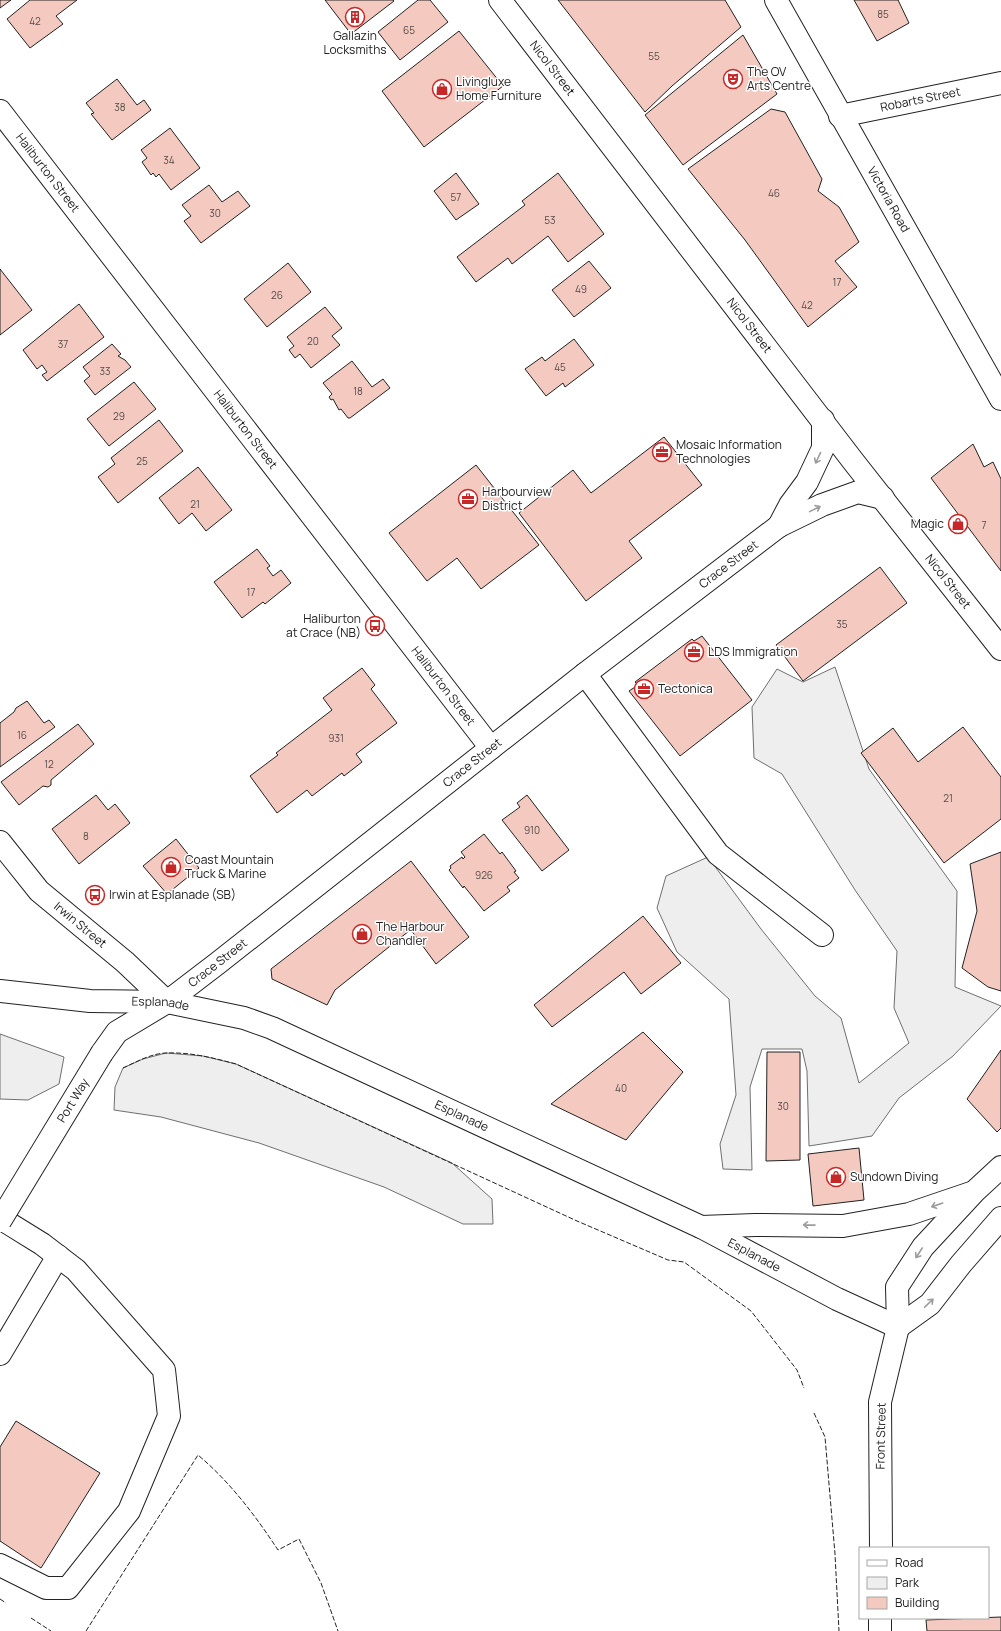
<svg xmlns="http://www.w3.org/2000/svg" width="1001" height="1631" font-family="Manrope,sans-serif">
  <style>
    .green { fill: #eee; stroke: #6f6f6f }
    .building { fill: #f3c9c0; stroke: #222 }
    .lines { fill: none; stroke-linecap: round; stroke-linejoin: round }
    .minor-casing { stroke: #222; stroke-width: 24 }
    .major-casing { stroke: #222; stroke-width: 24 }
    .highway-casing { stroke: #222; stroke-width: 24 }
    .minor { stroke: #fff; stroke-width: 22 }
    .major { stroke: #fff; stroke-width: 22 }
    .highway { stroke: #fff; stroke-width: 22 }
    .minor-bridge-casing { stroke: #222; stroke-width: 24; stroke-linecap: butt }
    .minor-bridge { stroke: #fff; stroke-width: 22 }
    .fence { stroke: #222; stroke-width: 1; stroke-dasharray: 5 2; stroke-linecap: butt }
    .oneway { stroke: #9c9c9c }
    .labels { text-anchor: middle; stroke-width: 3; stroke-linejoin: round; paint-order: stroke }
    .number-label { font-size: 10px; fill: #564c4a }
    .poi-label { font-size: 12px; fill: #222; stroke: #fff; text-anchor: start }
    .street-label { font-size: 12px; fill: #222; stroke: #fff }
  </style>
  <rect width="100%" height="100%" fill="#fff"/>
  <g class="green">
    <polygon points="835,667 869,769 957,891 955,987 1001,1006 953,1056 899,1098 872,1136 809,1146 807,1071 802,1049 762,1049 750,1087 752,1170 723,1169 720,1144 736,1095 729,999 677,952 657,908 666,876 708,857 761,929 815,996 841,1018 859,1083 909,1043 894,1008 897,951 855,890 782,774 754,758 752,707 777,669 803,682"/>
    <polygon points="0,1034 64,1057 59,1084 28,1100 0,1099"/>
    <polygon points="166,1053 203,1056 236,1064 452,1163 492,1199 493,1224 463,1224 384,1187 259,1143 161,1117 114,1110 115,1087 123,1068 143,1059"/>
  </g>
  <g class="building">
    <polygon points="0,0 11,0 0,8"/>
    <polygon points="30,0 77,0 56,16 63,24 30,48 7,19"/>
    <polygon points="325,0 393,0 394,1 351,34"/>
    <polygon points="418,0 430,0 448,22 400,60 378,32"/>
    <polygon points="558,0 725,0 741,27 672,86 645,112"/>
    <polygon points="854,0 898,0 909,23 877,41"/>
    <polygon points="459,31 503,86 424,147 382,91"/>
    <polygon points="743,35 777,94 683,165 645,115"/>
    <polygon points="117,79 137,105 144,100 151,110 112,140 91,114 94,113 86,103"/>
    <polygon points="771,109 785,112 822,179 818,191 839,207 859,242 835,261 857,287 808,327 745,240 688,169"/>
    <polygon points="170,128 200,168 171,190 159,174 156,177 153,173 151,175 142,162 147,158 141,150"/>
    <polygon points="456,173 479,204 456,220 434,191"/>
    <polygon points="558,173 604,234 568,262 548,236 512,264 508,258 476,282 457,257 525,205 522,201"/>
    <polygon points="209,185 222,202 238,191 250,206 201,243 184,221 191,216 182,205"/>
    <polygon points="589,261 611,288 574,317 552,290"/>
    <polygon points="288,263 311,292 267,327 244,299"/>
    <polygon points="0,269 32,310 0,335"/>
    <polygon points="79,304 104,337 47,381 42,375 47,372 42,365 37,369 23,350"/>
    <polygon points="325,307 342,328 332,336 340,345 311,368 300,354 295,358 289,350 294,346 287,337"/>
    <polygon points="574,339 594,365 565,387 563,383 546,396 525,369 542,357 545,361"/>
    <polygon points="112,344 121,354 118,356 125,360 131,367 95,395 84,381 90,376 83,367"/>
    <polygon points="352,361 372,387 383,379 390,388 350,418 348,418 341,409 339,410 333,399 331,400 329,397 332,394 323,383"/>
    <polygon points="134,382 156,409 109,446 87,419"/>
    <polygon points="159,420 183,451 118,503 98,477 115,464 111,458"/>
    <polygon points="664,437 702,485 629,541 642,558 586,601 519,513 573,470 591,493"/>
    <polygon points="973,444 984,467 993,462 1001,479 1001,571 931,478"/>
    <polygon points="476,465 539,545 481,589 457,558 427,581 389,533"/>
    <polygon points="198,467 232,510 206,531 192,513 179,524 159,498"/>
    <polygon points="257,549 270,566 267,568 273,576 281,570 291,583 265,604 263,602 242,618 214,582"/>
    <polygon points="880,567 907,603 803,681 776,645"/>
    <polygon points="702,636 752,700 680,756 629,691 638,685 635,682 692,639 694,641"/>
    <polygon points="362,668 375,685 371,689 397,723 356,754 362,762 344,776 342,773 312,796 307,790 277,813 250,776 278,755 276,753 332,710 323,698"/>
    <polygon points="27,701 44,723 49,720 55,727 0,767 0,723 14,712 16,708"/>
    <polygon points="78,724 94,744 51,780 51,785 48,787 43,786 19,805 1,782"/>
    <polygon points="963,727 1001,777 1001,819 944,863 861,753 893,728 918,762"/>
    <polygon points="96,795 108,810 115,804 130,823 79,864 52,829"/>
    <polygon points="527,795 569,850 542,871 502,820 520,807 517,803"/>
    <polygon points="484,834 500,854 502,852 516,871 514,872 519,878 507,887 510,891 484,911 464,886 463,888 449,870 451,868 450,866 462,857 463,859 465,857 461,852"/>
    <polygon points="176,839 199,868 167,894 143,866"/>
    <polygon points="1001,852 1001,991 988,987 962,968 977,911 970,864"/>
    <polygon points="411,861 469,937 436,964 411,930 409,931 335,990 327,1005 272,979 271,969"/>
    <polygon points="643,916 681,963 641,994 624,972 552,1027 534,1005"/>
    <polygon points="643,1032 683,1072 626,1140 551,1104"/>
    <polygon points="1001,1050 1001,1128 997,1132 967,1099"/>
    <polygon points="767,1052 800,1052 800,1160 766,1161"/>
    <polygon points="859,1148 864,1200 813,1206 808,1154"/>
    <polygon points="16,1421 100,1473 41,1568 0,1541 0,1447"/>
    <polygon points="1001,1617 1001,1631 927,1631 926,1620"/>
  </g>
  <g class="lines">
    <g class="minor-casing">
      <g id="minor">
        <path id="s1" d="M776 0 1001 399"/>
        <path id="s2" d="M0 111 491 748"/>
        <path id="s3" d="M840 116 1001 83"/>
        <polyline points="585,674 718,854 822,935"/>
        <path id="s4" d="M0 842 39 891 125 962 167 1002"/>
        <path id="s5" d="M0 991 90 1001 167 1002 244 1018 272 1028 701 1227 837 1299 898 1327"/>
        <path id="s6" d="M102 1053 117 1032 167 1002 218 963 585 674 779 526"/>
        <polyline points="0,1218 42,1244 76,1270 164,1370 169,1416 129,1511 68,1588 46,1588 0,1565"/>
        <polyline points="0,1354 58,1256"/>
      </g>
    </g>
    <g class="major-casing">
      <g id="major">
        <polyline points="701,1227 755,1225 843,1226 909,1214 971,1193"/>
        <polyline points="898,1327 930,1304 961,1264 1001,1218"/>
        <polyline points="881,1548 880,1402 898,1327 897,1287 923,1247 974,1192 1001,1167"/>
        <polyline points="880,1631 880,1618"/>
      </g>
    </g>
    <g class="highway-casing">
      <g id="highway">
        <path id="s7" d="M500 0 853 461 1001 649"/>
        <polyline points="779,526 790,505 807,482 823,448 823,420"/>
        <polyline points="779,526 822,505 858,492 883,498"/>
      </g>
    </g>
    <use href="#minor" class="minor"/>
    <use href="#major" class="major"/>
    <use href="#highway" class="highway"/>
    <g class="minor-bridge-casing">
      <g id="minor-bridge">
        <path id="s8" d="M0 1221 102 1053"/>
      </g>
    </g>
    <use href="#minor-bridge" class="minor-bridge"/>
    <g class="fence">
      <path d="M123 1068C136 1062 152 1053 167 1053 190 1052 214 1058 236 1064L577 1221 668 1260 684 1262 751 1311 797 1370 804 1388"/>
      <polyline points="814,1413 825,1437 835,1554 839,1631"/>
      <polyline points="0,1599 6,1603"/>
      <polyline points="31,1618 51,1631"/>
      <path d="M86 1631 198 1455C230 1482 255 1515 278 1550L299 1539 321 1583 338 1631"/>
    </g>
  </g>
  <defs><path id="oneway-shaft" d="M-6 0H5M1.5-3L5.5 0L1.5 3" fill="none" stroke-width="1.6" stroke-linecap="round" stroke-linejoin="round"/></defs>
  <g class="oneway">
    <use href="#oneway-shaft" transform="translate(818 458) rotate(115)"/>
    <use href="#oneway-shaft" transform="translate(815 509) rotate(-26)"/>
    <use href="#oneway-shaft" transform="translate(937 1205) rotate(161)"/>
    <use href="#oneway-shaft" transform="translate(809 1225) rotate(-179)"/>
    <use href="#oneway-shaft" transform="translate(919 1253) rotate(123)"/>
    <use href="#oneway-shaft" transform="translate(929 1303) rotate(-44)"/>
  </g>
  <defs>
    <g id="building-ring" transform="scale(1)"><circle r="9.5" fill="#fff" stroke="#c62828" stroke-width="1.5"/><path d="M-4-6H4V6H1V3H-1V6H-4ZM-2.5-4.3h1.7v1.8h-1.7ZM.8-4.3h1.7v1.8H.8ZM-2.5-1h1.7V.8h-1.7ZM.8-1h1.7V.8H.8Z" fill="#c62828"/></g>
    <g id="theatre-ring" transform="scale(1)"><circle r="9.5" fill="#fff" stroke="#c62828" stroke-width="1.5"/><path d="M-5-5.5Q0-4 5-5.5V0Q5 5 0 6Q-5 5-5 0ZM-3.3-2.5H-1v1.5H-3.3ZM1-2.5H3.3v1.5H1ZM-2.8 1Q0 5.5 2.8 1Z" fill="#c62828"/></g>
    <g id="shop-ring" transform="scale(1)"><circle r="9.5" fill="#fff" stroke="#c62828" stroke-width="1.5"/><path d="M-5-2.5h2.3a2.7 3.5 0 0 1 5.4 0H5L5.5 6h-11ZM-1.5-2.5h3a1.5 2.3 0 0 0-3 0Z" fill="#c62828"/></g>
    <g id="office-ring" transform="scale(1)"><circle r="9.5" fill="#fff" stroke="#c62828" stroke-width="1.5"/><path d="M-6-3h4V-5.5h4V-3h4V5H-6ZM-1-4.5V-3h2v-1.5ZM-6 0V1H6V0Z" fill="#c62828"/></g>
    <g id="bus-ring" transform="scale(1)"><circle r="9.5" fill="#fff" stroke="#c62828" stroke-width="1.5"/><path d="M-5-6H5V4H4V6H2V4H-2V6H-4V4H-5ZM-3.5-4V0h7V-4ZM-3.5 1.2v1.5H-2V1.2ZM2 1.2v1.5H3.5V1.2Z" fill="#c62828"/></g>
  </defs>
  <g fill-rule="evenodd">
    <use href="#building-ring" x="355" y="17"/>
    <use href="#theatre-ring" x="733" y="79"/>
    <use href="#shop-ring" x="442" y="89"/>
    <use href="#office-ring" x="662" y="452"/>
    <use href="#office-ring" x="468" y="499"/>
    <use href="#shop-ring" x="958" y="524"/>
    <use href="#bus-ring" x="375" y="626"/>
    <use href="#office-ring" x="694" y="652"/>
    <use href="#office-ring" x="644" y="689"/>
    <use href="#shop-ring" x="171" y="867"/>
    <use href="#bus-ring" x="95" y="895"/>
    <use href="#shop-ring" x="362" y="934"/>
    <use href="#shop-ring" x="836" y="1177"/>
  </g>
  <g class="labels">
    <g class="number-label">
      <text x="883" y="18">85</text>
      <text x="35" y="25">42</text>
      <text x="409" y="34">65</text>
      <text x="654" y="60">55</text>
      <text x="120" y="111">38</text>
      <text x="169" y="164">34</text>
      <text x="774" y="197">46</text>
      <text x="456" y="201">57</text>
      <text x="215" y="217">30</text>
      <text x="550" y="224">53</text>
      <text x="837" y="286">17</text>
      <text x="581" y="293">49</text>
      <text x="277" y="299">26</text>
      <text x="807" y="309">42</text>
      <text x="313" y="345">20</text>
      <text x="63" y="348">37</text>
      <text x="560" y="371">45</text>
      <text x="105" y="375">33</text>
      <text x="358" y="395">18</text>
      <text x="119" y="420">29</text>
      <text x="142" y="465">25</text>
      <text x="195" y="508">21</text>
      <text x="984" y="529">7</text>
      <text x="251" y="596">17</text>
      <text x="842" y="628">35</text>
      <text x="22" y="739">16</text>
      <text x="336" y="742">931</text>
      <text x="49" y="768">12</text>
      <text x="948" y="802">21</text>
      <text x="532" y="834">910</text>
      <text x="86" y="840">8</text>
      <text x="484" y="879">926</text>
      <text x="621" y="1092">40</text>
      <text x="783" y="1110">30</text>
    </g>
    <g class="poi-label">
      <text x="355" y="40" text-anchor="middle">Gallazin<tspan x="355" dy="14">Locksmiths</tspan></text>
      <text x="747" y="76">The OV<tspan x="747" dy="14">Arts Centre</tspan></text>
      <text x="456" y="86">Livingluxe<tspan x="456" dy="14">Home Furniture</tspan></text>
      <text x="676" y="449">Mosaic Information<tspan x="676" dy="14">Technologies</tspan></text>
      <text x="482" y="496">Harbourview<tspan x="482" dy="14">District</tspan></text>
      <text x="944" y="528" text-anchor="end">Magic</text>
      <text x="361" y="623" text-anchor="end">Haliburton<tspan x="361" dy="14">at Crace (NB)</tspan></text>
      <text x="708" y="656">LDS Immigration</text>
      <text x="658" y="693">Tectonica</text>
      <text x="185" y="864">Coast Mountain<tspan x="185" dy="14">Truck &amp; Marine</tspan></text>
      <text x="109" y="899">Irwin at Esplanade (SB)</text>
      <text x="376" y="931">The Harbour<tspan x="376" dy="14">Chandler</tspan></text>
      <text x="850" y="1181">Sundown Diving</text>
    </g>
    <g class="street-label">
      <text dy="4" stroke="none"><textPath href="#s7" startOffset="86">Nicol Street</textPath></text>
      <text dy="4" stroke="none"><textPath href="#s3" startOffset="82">Robarts Street</textPath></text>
      <text dy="4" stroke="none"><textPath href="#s2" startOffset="78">Haliburton Street</textPath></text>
      <text dy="4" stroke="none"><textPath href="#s1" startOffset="229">Victoria Road</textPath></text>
      <text dy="4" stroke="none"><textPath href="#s7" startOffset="410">Nicol Street</textPath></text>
      <text dy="4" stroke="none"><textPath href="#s2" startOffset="402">Haliburton Street</textPath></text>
      <text dy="4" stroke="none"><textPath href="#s6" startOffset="796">Crace Street</textPath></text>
      <text dy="4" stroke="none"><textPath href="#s7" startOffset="734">Nicol Street</textPath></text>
      <text dy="4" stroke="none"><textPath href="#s2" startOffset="726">Haliburton Street</textPath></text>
      <text dy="4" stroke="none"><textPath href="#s6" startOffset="472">Crace Street</textPath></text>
      <text dy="4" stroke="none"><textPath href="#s4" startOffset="116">Irwin Street</textPath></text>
      <text dy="4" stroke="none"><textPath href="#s6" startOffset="148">Crace Street</textPath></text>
      <text dy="4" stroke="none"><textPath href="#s5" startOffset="161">Esplanade</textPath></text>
      <text dy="4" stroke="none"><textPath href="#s8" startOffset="141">Port Way</textPath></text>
      <text dy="4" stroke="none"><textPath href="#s5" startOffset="485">Esplanade</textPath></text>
      <text dy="4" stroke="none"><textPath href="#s5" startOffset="809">Esplanade</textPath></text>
      <text transform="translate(881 1436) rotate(-89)" y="4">Front Street</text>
    </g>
  </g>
  <rect x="859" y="1547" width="130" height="72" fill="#ffffff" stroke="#a7a7a7"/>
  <rect x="867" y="1560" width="20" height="6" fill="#ffffff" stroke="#a7a7a7"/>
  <text x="895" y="1567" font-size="12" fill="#222222">Road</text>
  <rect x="867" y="1577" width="20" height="12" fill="#eeeeee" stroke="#a7a7a7"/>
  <text x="895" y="1587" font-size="12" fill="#222222">Park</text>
  <rect x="867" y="1597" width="20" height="12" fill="#f3c9c0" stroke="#a7a7a7"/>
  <text x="895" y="1607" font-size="12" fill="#222222">Building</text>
</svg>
